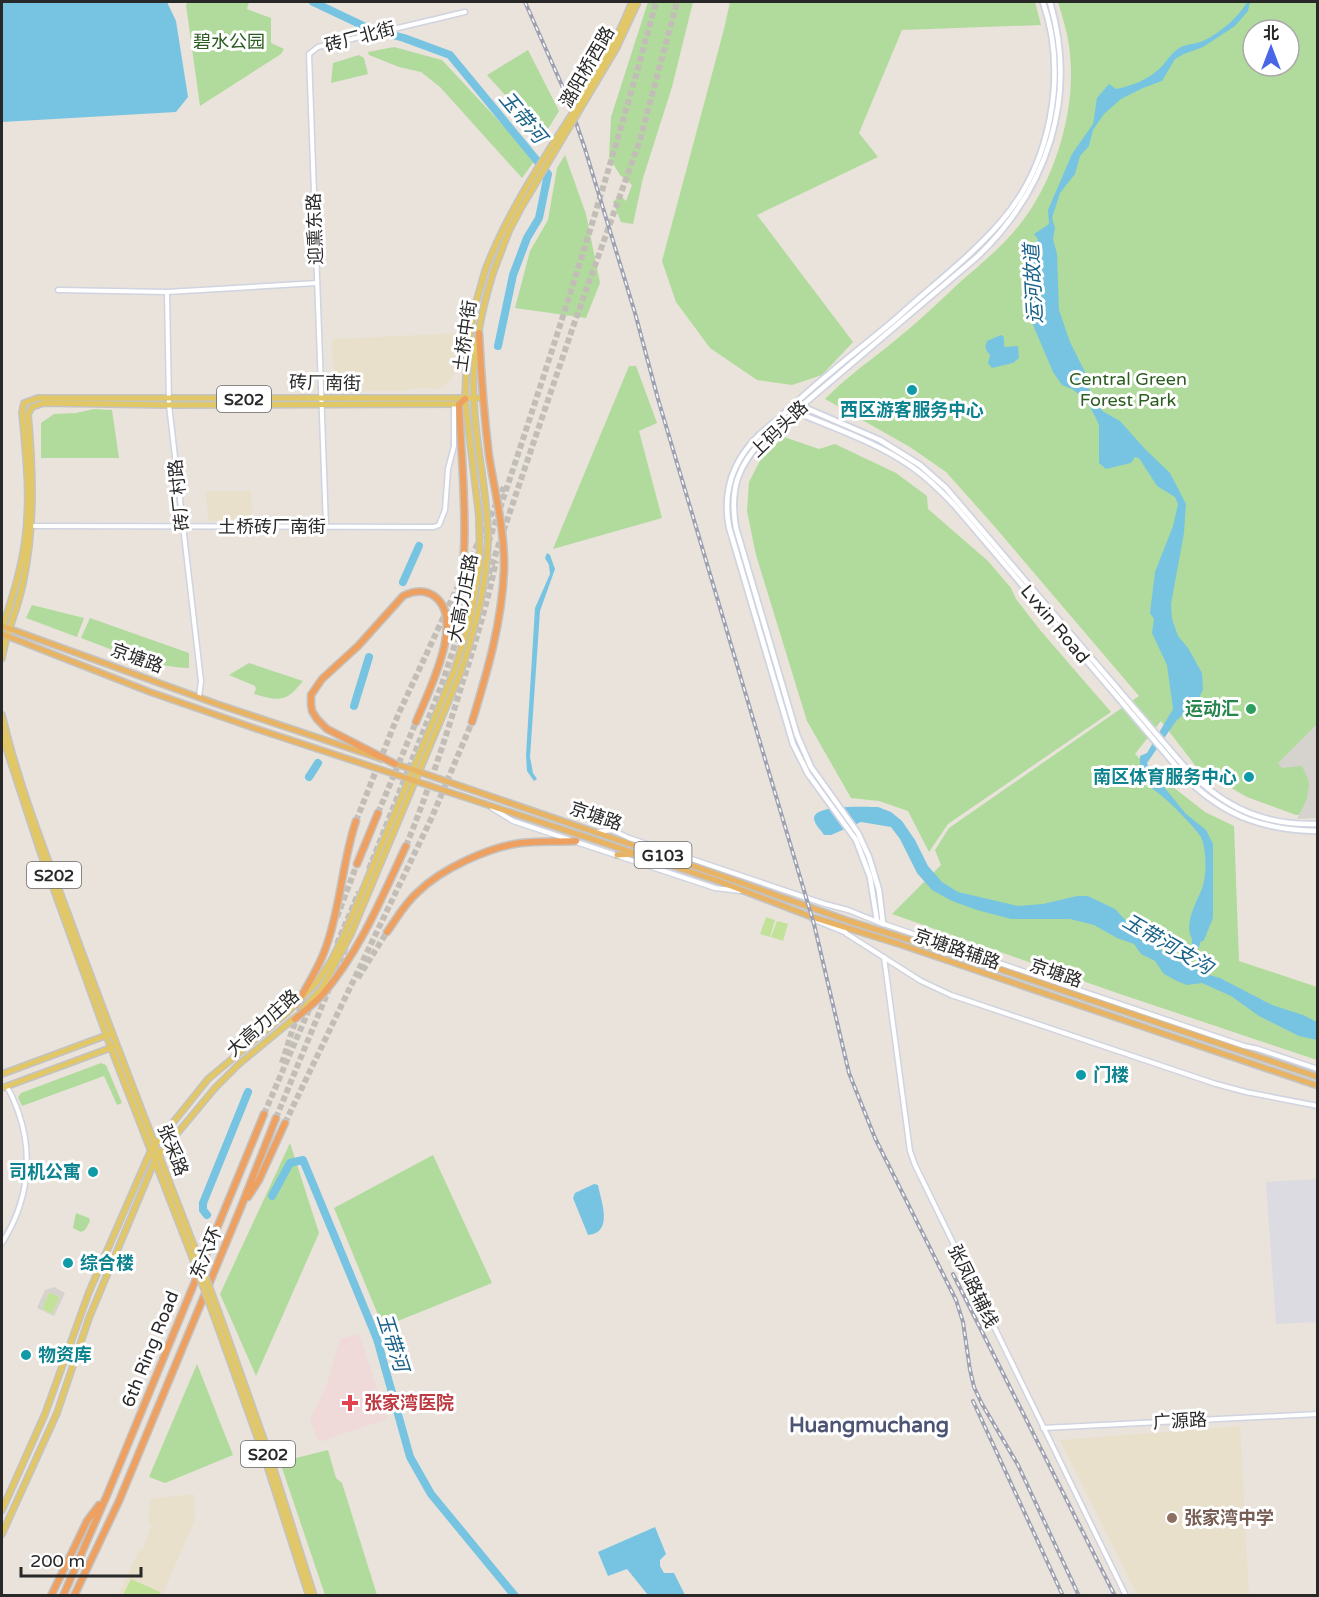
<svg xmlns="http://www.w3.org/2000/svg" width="1319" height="1597" font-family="'Varela Round','Noto Sans SC',sans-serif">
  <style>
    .industrial { fill: #dddbe2 }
    .education { fill: #e9e0cc }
    .medical { fill: #efd9d9 }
    .green { fill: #b1db9c; fill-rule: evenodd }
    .pitch { fill: #c2e199 }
    .plaza { fill: #d6d2cd; fill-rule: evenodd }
    .water { fill: #77c4e2 }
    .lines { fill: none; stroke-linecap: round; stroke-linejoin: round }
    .river { stroke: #77c4e2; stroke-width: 8 }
    .motorway-tunnel { stroke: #c2beb7; stroke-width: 6; stroke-dasharray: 6 3; stroke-linecap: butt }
    .tertiary-casing { stroke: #d0d3e0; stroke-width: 7 }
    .secondary-casing { stroke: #d0d3e0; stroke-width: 8 }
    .primary-casing { stroke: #c3c3c3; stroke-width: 8 }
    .trunk-casing { stroke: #c3c3c3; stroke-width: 8 }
    .motorway-casing { stroke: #c3c3c3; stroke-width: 9 }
    .tertiary { stroke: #fff; stroke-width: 4 }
    .secondary { stroke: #fff; stroke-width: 4.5 }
    .primary { stroke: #e2c767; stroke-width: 5 }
    .trunk { stroke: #e8b464; stroke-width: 5 }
    .motorway { stroke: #eea061; stroke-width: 6 }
    .rail-casing { stroke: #9ea1b1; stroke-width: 4 }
    .rail { stroke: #fff; stroke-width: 1.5; stroke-dasharray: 4.5; stroke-linecap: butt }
    .primary-bridge-casing { stroke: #c3c3c3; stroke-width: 8; stroke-linecap: butt }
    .primary-bridge { stroke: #e2c767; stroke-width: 5 }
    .culture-dot { fill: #0f9aa8; stroke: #fff; stroke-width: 2 }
    .leisure-dot { fill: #2e9e5b; stroke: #fff; stroke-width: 2 }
    .health-dot { fill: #e0444e; stroke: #fff; stroke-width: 2 }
    .education-dot { fill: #8d6e63; stroke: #fff; stroke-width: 2 }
    .labels { text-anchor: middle; stroke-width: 6; stroke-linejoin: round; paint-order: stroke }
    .shield { fill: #fff; stroke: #686868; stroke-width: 1.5 }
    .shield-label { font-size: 16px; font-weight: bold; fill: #282828 }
    .street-label { font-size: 18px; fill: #282828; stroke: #fff }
    .park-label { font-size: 18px; fill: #2c5d20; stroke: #fff }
    .culture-label { font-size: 18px; font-weight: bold; fill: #0d838f; stroke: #fff; text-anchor: start }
    .leisure-label { font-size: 18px; font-weight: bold; fill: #27864d; stroke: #fff; text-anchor: end }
    .health-label { font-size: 18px; font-weight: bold; fill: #be3a42; stroke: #fff; text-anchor: start }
    .education-label { font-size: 18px; font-weight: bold; fill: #785e54; stroke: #fff; text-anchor: start }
    .water-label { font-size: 20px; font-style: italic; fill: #1a628a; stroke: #fff }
    .quarter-label { font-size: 21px; font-weight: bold; fill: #4d5474; stroke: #fff }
  </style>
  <rect width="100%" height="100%" fill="#e9e3db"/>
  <polygon class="industrial" points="1317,1179 1317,1322 1276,1324 1266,1182"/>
  <g class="education">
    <polygon points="462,333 453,378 439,389 417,388 402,391 347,391 334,378 332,339"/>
    <polygon points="206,491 251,491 252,522 208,521"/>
    <polygon points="1240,1426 1249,1595 1137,1595 1060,1440"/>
    <polygon points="194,1494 195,1520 162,1595 118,1596 138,1552 143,1548 152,1524 148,1523 150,1499"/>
  </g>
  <polygon class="medical" points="359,1334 387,1419 319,1442 310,1419 326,1387 340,1339"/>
  <g class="green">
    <polygon points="188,2 249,2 247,9 271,18 271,43 284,49 281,54 200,106 186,5"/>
    <polygon points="648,2 693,2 672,87 643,178 633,224 621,222 613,202 620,195 626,201 632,185 620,175 609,157 611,117"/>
    <polygon points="730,2 1035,2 1041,25 902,30 859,133 878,157 757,215 853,342 822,375 792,385 757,380 710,348 676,302 662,261 724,29"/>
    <path d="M1058 2H1317V814L1296 815 1247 797 1198 769 1161 721 1135 754 1155 773 1205 812 1234 826 1239 961 1317 987V1060L1117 993 892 914 941 865 935 850 949 828 1139 696 995 527 946 472 910 447 825 399C847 376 873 359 898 338 919 321 939 302 959 283 981 264 1004 245 1021 223 1055 179 1076 110 1070 55 1069 37 1063 19 1058 2ZM1253 30H1289V66H1253Z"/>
    <polygon points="394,47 442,60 535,160 522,178 440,87 421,72 399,67 369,55 368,52"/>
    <polygon points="528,50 559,111 543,137 487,75"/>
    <polygon points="359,55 364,58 368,74 331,83 333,63"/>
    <polygon points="565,155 586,214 600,283 586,318 515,308 530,251 548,220 557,168"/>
    <polygon points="629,366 636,366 657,423 639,431 662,518 553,549"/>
    <polygon points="94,409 112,410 119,458 41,458 41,423 54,414 76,413"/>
    <polygon points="784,437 819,449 835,444 896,473 927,496 928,509 988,561 1011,588 1016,599 1040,630 1111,712 948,824 929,852 908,811 879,801 851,798 807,721 756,555 747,511 749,482 762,457"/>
    <polygon points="32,605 84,618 77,637 26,618"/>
    <path d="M90 618 189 653V668C152 667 116 651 81 638Z"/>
    <path d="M249 663 303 681C286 703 279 701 254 694L256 689 255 686 229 675Z"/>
    <polygon points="101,1063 106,1065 122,1103 117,1105 104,1076 22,1106 18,1097 21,1093"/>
    <polygon points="290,1143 319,1233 256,1376 220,1294"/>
    <polygon points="433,1155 492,1283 383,1327 334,1208"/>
    <polygon points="76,1213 89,1218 90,1221 85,1230 81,1232 73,1228"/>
    <polygon points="197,1364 233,1455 165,1483 149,1477"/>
    <polygon points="328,1450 336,1478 342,1483 377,1595 325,1595 280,1462"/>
  </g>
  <g class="pitch">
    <polygon points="766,917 775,920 770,937 760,934"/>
    <polygon points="777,921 788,924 783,941 771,937"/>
    <polygon points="49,1292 60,1297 52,1314 42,1309"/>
    <polygon points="131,1579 160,1592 159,1595 123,1595"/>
  </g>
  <g class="plaza">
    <polygon points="1315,726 1318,727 1317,818 1297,819 1307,799 1309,784 1307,777 1302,766 1282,768 1278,763"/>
    <path d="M54 1287 65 1293 54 1316 37 1308 45 1290ZM49 1292 60 1297 52 1314 42 1309Z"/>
  </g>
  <g class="water">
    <polygon points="2,2 167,2 176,21 188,97 176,112 2,122"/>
    <path d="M1247 2H1250L1248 11 1235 26 1203 47 1184 54 1175 59 1162 81 1143 88 1121 99 1104 114 1093 130 1089 146 1080 156 1075 174 1060 193 1052 218 1055 228 1053 239 1057 254 1059 310 1070 342 1085 372 1086 380 1095 404 1104 412 1120 421 1145 449 1170 473 1186 504 1184 533 1171 604 1172 619 1178 636 1188 648 1202 673 1203 689 1198 701 1176 721 1147 763 1152 777 1164 787 1186 814 1206 830 1213 844V918L1204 940 1201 942 1192 939C1184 924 1195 905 1201 891 1207 878 1207 851 1201 837 1197 830 1171 803 1163 797 1157 791 1147 786 1142 779 1139 773 1140 763 1140 756L1147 753 1173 709 1167 665 1152 633 1154 619 1150 613 1155 572 1173 526 1178 504 1175 497 1157 486 1139 458 1135 457 1131 463 1106 469 1099 463V425L1095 416 1085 399 1072 389 1062 385 1053 372 1033 325 1032 320 1034 319 1029 303 1033 301 1030 289H1025C1023 274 1031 252 1038 239L1034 234 1049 224 1048 210 1072 154 1093 124 1097 98 1109 84 1116 89C1131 86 1147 80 1158 70 1166 63 1171 52 1181 47 1187 44 1196 44 1203 41 1220 33 1238 18 1247 2Z"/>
    <path d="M1001 335 1004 337V347L1018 346 1019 358 1013 363 992 368 988 363 990 355C986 350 984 348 987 341Z"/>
    <polygon points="547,553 550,555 555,569 540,611 530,757 533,773 537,779 534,781 527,771 526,755 535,608 550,574 549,565 545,558"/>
    <path d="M878 807 891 812 902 821 915 840 928 866 942 882 958 892 1018 906 1043 904 1077 896H1088L1115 909 1134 929 1150 935 1160 950 1190 961 1199 972 1220 978 1272 1005 1303 1015 1317 1022V1040L1299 1036 1259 1016 1231 996 1202 983 1187 985 1177 981 1164 974 1155 961 1141 954 1134 944 1117 938 1094 925 1070 919H1011L977 910 952 901 932 890 917 873 900 839 891 827 861 822 831 835H824C821 830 814 824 814 818 815 804 867 807 878 807Z"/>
    <path d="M594 1184 598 1185C601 1201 614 1233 588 1235L573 1198 575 1193Z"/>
    <polygon points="655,1527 666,1554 660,1560 660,1566 664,1573 674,1573 685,1595 648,1595 627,1569 608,1576 598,1552"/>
  </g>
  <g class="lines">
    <g class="river">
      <polyline points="313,2 370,29 404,38 450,55 548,174 539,218 527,238 513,275 498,346"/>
      <polyline points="403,582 419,546"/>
      <polyline points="354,706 369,657"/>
      <polyline points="309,777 318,763"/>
      <polyline points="1192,951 1196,944 1196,932"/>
      <polyline points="272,1196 290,1163 303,1160 377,1339 410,1457 431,1494 515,1596"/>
      <polyline points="207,1215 203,1210 203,1203 248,1092"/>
    </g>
    <g class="motorway-tunnel">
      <path d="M480 568C543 380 605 193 656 2"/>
      <polyline points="486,582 574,324 640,140 677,2"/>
      <polyline points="471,621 480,597"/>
      <polyline points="418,768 432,729"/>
      <polyline points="378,813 416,722"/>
      <polyline points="356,821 398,715 504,487"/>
      <path d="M406 846C428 792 446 737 463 681 476 641 488 601 496 561"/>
      <polyline points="369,869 442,684 474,586"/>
      <polyline points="337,917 357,864"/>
      <polyline points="337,944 359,892"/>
      <polyline points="358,978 387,932"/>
      <polyline points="333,979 346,947"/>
      <polyline points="315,996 325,972"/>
      <polyline points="282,1063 292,1031 306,993"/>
      <polyline points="264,1114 311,1005"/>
      <polyline points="276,1118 329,989"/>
      <polyline points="285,1123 432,817 472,722"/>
    </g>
    <g class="tertiary-casing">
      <g id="tertiary">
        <polyline points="58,290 167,292 317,283"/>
        <polyline points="167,292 169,405 201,681 199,697"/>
        <polyline points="31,526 434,527 439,525 445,510 448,469 454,446 454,404"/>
        <polyline points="326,527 309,54 318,47 465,12"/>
        <polyline points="492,808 513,821 715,888 740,891"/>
        <polyline points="597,832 612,830 629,838 825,904 848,910 878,922 1244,1046 1258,1049 1318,1069"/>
        <polyline points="812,919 844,932"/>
        <polyline points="840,927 847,934 921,981 951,995 1216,1084 1246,1092 1318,1106"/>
        <polyline points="884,957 910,1151 915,1165 1126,1596"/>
        <path d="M2 1243C28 1202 34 1156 18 1111 14 1102 12 1093 6 1086"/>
        <polyline points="1043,1428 1318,1414"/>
      </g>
    </g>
    <g class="secondary-casing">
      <g id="secondary">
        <path d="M799 405 880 440 920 465 946 488 1176 757C1215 802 1256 826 1318 824"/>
        <path d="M794 411C833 428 874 441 909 465 926 476 941 491 955 506L1188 780C1227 817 1264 830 1318 831"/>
        <path d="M877 921 870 877 856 840 808 774 793 744 729 527C722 490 734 459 760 434 784 415 805 393 829 374 852 354 876 336 899 316 932 286 969 258 999 224 1051 166 1068 75 1043 2"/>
        <path d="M883 924 879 890 869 857 858 833 811 767 797 735 736 528C729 489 738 465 765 437L977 257C1048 189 1078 97 1050 2"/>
      </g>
    </g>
    <g class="primary-casing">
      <g id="primary">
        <path d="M2 630C11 601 21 571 25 541 31 497 26 455 22 412L24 403 38 398H483"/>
        <path d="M2 658C6 633 18 609 23 583 35 527 33 471 28 414L32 407 44 403 169 405 461 404"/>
        <path d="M2 715C18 783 44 849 68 914 110 1030 155 1144 199 1259"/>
        <polyline points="2,735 40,851 111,1048 196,1267"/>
        <path d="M303 1009 322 988 351 934 460 674C475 631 487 586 488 540 488 494 476 449 474 404 471 360 480 315 493 273"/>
        <polyline points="2,1074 110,1034"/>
        <polyline points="2,1088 113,1047"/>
        <polyline points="219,1313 269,1454 314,1596"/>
        <polyline points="215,1319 264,1456 309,1596"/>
        <polyline points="2,1510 45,1414 89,1292 151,1150 208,1079 287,1013 317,982 331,961 344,935 454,671 470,621 480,564 479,516 465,399 467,354 474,310 485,271"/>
        <polyline points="2,1534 57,1413 89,1318 155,1160 215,1088 239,1064 297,1016"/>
      </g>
    </g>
    <g class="trunk-casing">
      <g id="trunk">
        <polyline points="2,626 217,704 379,758"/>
        <polyline points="2,634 150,692 254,728 601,842 718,881 812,917 899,944 1318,1086"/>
        <polyline points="393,763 668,857 849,921 952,953 1318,1077"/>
        <polyline points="617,855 633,854"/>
      </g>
    </g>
    <g class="motorway-casing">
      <g id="motorway">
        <path d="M449 637C474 572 462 474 459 404L465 399"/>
        <path d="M472 722C487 673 502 622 504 570 505 530 495 494 489 456 484 415 481 374 479 333"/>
        <path d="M395 764 327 729 317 719 312 711 311 704V695L322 679 358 646 403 596C413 591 424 589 434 596 467 619 427 694 416 722"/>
        <polyline points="357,864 378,813"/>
        <path d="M387 932C397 918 405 903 418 892 441 869 489 847 521 843 539 841 558 842 576 841"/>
        <path d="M296 1005C307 986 319 968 326 947 341 906 342 862 356 821"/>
        <path d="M295 1019C304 1011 315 1003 323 994 360 951 382 897 406 846"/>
        <polyline points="248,1197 259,1180 285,1123"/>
        <polyline points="51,1596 87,1521 99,1505"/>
        <polyline points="63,1596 107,1495 264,1114"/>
        <polyline points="74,1596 119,1501 241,1207 276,1118"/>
      </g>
    </g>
    <use href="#tertiary" class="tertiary"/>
    <use href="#secondary" class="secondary"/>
    <use href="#primary" class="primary"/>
    <use href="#trunk" class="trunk"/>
    <use href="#motorway" class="motorway"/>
    <g class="rail-casing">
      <g id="rail">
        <polyline points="525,2 568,99 585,149 635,313 658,399 814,924 849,1073 875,1138 956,1300 963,1322 970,1370 974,1387 982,1404 1018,1465 1079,1596"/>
        <polyline points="953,1274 1115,1596"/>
        <polyline points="973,1401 1063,1596"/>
      </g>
    </g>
    <use href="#rail" class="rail"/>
    <g class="primary-bridge-casing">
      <g id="primary-bridge">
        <path d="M485 271C521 174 595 97 632 2"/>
        <polyline points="493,273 509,231 521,208 616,49 638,2"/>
        <polyline points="199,1259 219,1313"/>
        <polyline points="196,1267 215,1319"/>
      </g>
    </g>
    <use href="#primary-bridge" class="primary-bridge"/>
  </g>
  <g class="culture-dot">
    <circle cx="912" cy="390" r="6"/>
    <circle cx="1249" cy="777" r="6"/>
    <circle cx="1081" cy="1075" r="6"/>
    <circle cx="93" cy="1172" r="6"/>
    <circle cx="68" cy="1263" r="6"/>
    <circle cx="26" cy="1355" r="6"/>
  </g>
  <circle class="leisure-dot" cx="1251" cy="709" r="6"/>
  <path class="health-dot" d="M347 1394h6v6h6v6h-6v6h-6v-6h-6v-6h6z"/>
  <circle class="education-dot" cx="1172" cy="1518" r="6"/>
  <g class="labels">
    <g class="shield">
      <rect x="217" y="386" width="54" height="26" rx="4.5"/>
      <rect x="634.5" y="842" width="57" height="26" rx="4.5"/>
      <rect x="27" y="862" width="54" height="26" rx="4.5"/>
      <rect x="241" y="1441" width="54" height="26" rx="4.5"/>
    </g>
    <g class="shield-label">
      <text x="244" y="405">S202</text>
      <text x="663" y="861">G103</text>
      <text x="54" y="881">S202</text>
      <text x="268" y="1460">S202</text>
    </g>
    <g class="street-label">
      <text transform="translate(360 37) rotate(-15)" y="6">砖厂北街</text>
      <text transform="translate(587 67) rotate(-60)" y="6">潞阳桥西路</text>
      <text transform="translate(315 229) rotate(-92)" y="6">迎熏东路</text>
      <text transform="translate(465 336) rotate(-82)" y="6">土桥中街</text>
      <text transform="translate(325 383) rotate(1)" y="6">砖厂南街</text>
      <text transform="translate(779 429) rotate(-44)" y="6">上码头路</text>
      <text transform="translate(179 495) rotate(-96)" y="6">砖厂村路</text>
      <text x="272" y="533">土桥砖厂南街</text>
      <text transform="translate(463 598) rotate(-79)" y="6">大高力庄路</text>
      <text transform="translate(1055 624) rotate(50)" y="6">Lvxin Road</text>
      <text transform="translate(137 658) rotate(20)" y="6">京塘路</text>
      <text transform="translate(596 816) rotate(19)" y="6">京塘路</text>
      <text transform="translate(957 949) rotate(19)" y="6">京塘路辅路</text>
      <text transform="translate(1056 973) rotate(19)" y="6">京塘路</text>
      <text transform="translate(263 1023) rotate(-42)" y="6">大高力庄路</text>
      <text transform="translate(173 1150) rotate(69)" y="6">张采路</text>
      <text transform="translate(206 1253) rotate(-67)" y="6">东六环</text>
      <text transform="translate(973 1286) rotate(64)" y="6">张凤路辅线</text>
      <text transform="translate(150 1349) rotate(-68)" y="6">6th Ring Road</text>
      <text transform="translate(1180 1421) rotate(-3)" y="6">广源路</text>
    </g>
    <g class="park-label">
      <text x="229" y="48">碧水公园</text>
      <text x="1128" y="385">Central Green<tspan x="1128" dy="21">Forest Park</tspan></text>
    </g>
    <g class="culture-label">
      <text x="912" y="416" text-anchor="middle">西区游客服务中心</text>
      <text x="1237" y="783" text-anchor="end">南区体育服务中心</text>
      <text x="1093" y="1081">门楼</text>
      <text x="81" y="1178" text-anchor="end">司机公寓</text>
      <text x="80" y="1269">综合楼</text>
      <text x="38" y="1361">物资库</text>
    </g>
    <g class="leisure-label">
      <text x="1239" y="715">运动汇</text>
    </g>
    <g class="health-label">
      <text x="364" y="1409">张家湾医院</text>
    </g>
    <g class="education-label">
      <text x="1184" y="1524">张家湾中学</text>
    </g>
    <g class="water-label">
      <text transform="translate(523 117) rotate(50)" y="7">玉带河</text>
      <text transform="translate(1033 284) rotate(-93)" y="7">运河故道</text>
      <text transform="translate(1168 944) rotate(30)" y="7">玉带河支沟</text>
      <text transform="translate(393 1342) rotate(72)" y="7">玉带河</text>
    </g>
    <g class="quarter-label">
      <text x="869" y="1432">Huangmuchang</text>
    </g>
  </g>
  <rect width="1319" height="1597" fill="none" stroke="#282828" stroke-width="6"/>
  <g transform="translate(1271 48)"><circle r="28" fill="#ffffff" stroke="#a9a9a9" stroke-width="1.5"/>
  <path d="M0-4.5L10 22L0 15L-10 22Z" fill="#4965e8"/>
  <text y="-9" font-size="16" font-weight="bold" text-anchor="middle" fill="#282828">北</text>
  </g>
  <path d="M21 1567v9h120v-9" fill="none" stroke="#282828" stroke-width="3"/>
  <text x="30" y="1567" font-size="18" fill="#282828" stroke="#ffffff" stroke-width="4.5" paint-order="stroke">200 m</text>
</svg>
